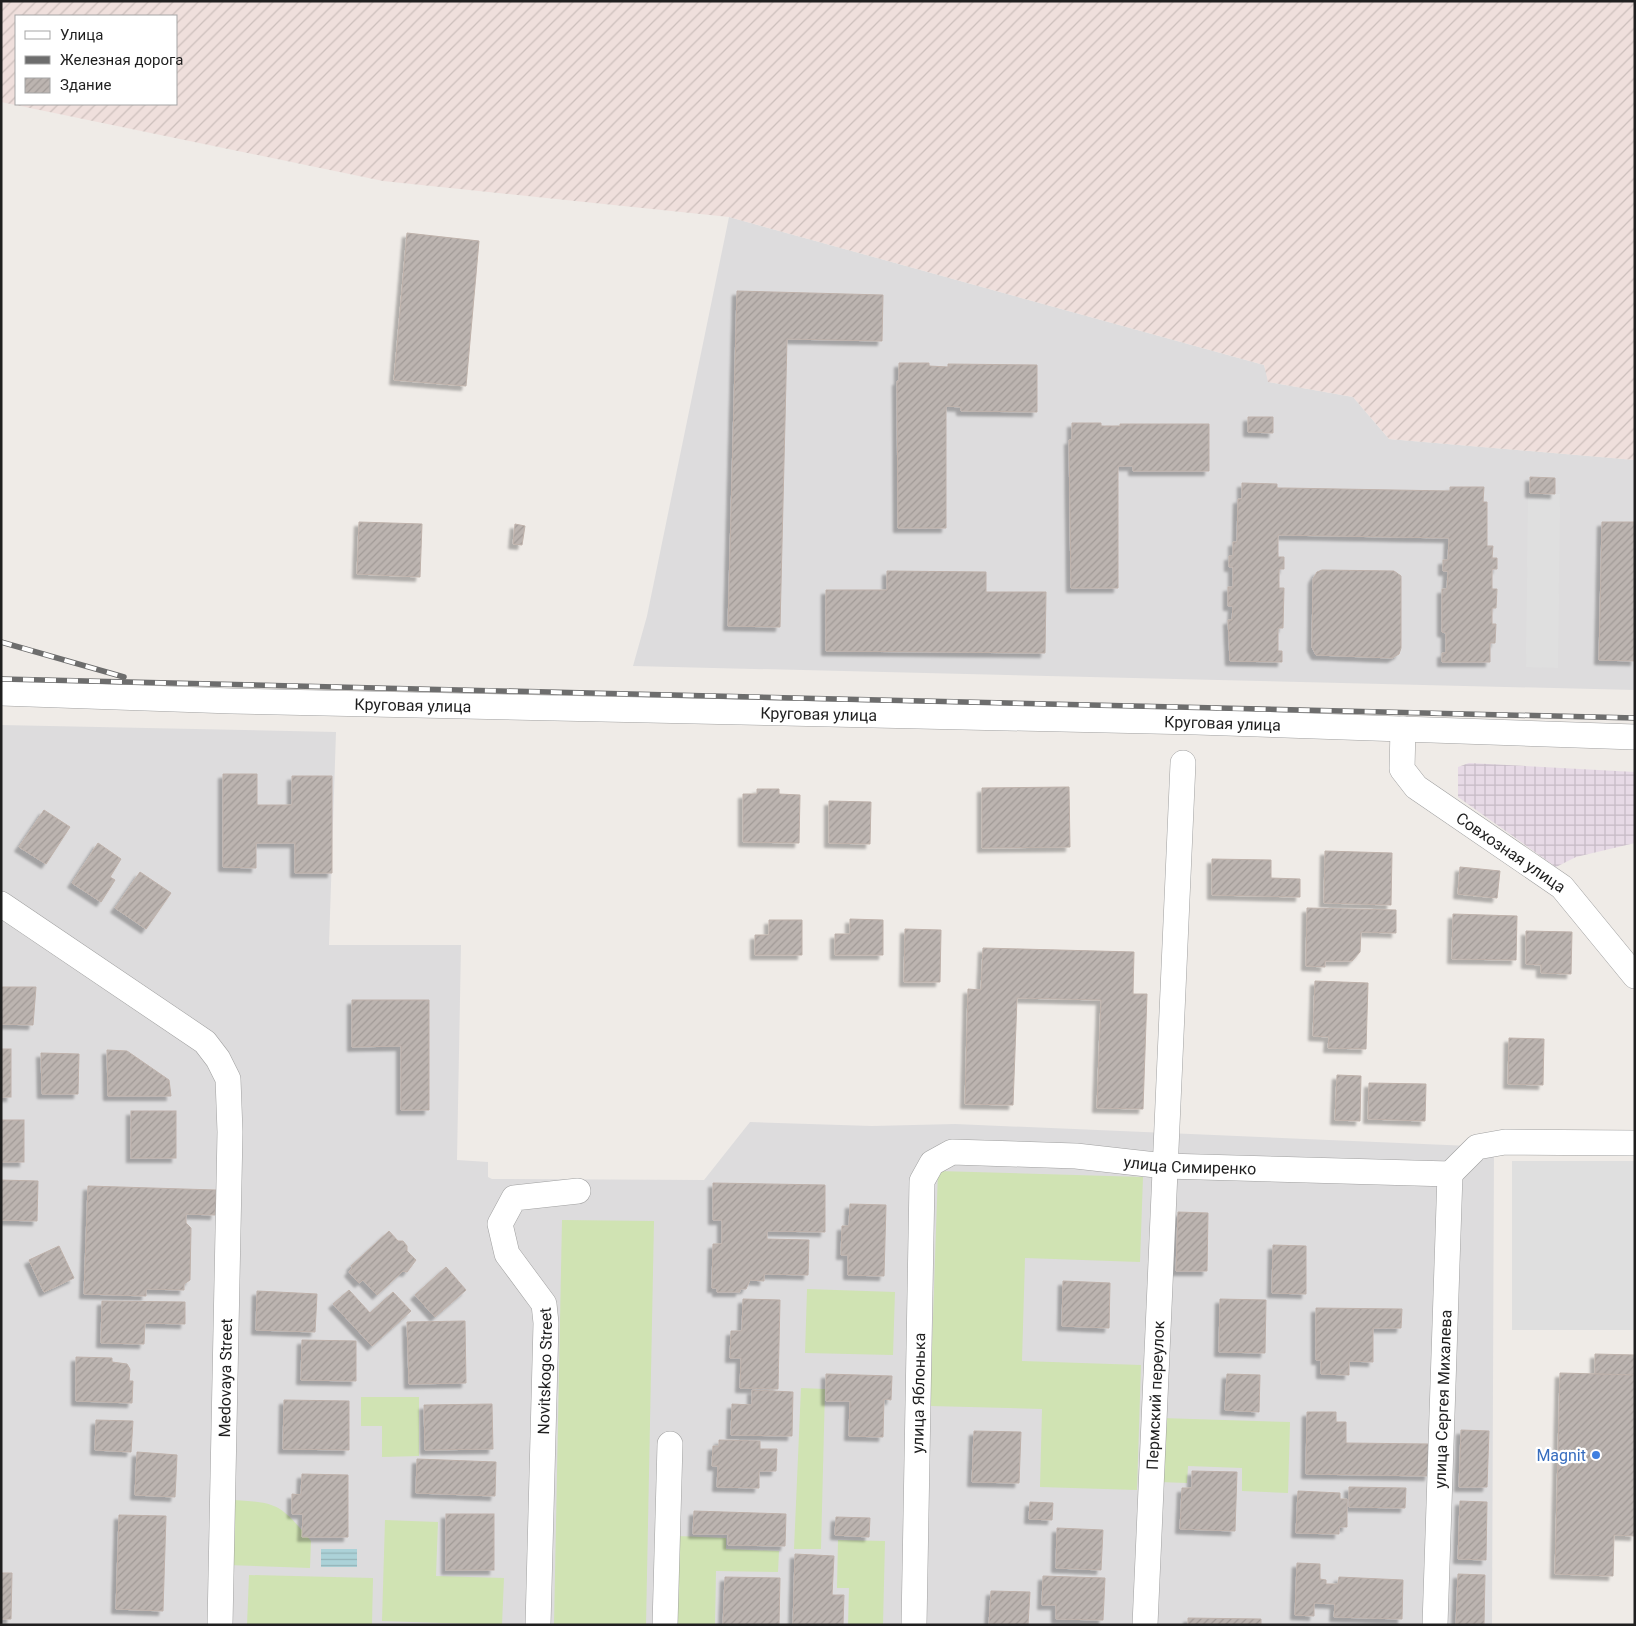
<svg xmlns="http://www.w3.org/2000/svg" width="1636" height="1626" font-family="Roboto,sans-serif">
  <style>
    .residential { fill: #dddcdd }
    .industrial { fill: url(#industrial-grid) }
    .military { fill: url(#military-furrows); fill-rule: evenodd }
    .grass { fill: #d0e3b3 }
    .parking { fill: #dfdfdf }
    .water { fill: url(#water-rules) }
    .building { fill: url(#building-hatch); stroke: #bfb2ab; filter: url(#shadow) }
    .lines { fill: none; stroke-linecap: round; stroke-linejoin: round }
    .street-casing { stroke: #a0a0a0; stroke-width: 26 }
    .street { stroke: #fff; stroke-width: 25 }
    .rail-casing { stroke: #6d6d6d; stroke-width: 5.5 }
    .rail { stroke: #fff; stroke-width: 4; stroke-dasharray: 11; stroke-linecap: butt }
    .shop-dot { fill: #3f7fe0; stroke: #fff; stroke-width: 2 }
    .labels { text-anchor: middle; stroke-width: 4.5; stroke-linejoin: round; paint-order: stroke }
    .street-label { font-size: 16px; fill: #1f1f1f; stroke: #fff }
    .shop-label { font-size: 16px; fill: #366cbe; stroke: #fff; text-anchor: end }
  </style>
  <defs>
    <pattern id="industrial-grid" width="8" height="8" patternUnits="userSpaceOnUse" patternTransform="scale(1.25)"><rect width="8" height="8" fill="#e7dae6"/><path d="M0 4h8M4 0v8" fill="none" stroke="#c6bbc5"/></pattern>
    <pattern id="military-furrows" width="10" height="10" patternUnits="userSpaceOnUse" patternTransform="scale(1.25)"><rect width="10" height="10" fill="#efdfdc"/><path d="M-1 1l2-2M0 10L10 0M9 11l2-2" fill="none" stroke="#ccbfbc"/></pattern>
    <pattern id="water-rules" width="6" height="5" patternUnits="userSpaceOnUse" patternTransform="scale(1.25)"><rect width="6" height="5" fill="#acd2d8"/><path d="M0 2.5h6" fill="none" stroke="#94b4b9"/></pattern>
    <pattern id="building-hatch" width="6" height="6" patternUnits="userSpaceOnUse" patternTransform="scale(1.25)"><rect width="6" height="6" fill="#bcb4b0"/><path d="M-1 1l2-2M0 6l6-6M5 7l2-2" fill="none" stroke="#a19a97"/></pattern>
    <filter id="shadow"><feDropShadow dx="-4.5" dy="4.5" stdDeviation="1" flood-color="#0004"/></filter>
  </defs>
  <rect width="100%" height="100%" fill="#efebe7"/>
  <g class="residential">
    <polygon points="729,217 1264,365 1269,382 1353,397 1389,439 1635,460 1635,690 633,666 647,616"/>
    <polygon points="1,725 336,732 329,945 461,945 457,1160 488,1162 488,1177 492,1179 704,1180 750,1122 872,1126 955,1124 1494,1147 1492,1625 1,1625"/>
  </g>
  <polygon class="industrial" points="1469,763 1635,772 1635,843 1576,857 1556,867 1458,797 1458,767"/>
  <path class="military" d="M1 1H1635V460L1389 439 1353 397 1268 382 1264 365 729 217 383 181 1 102ZM16 16H176V104H16Z"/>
  <g class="grass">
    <polygon points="938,1171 1143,1177 1140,1262 1025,1258 1022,1361 1141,1365 1137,1490 1040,1487 1042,1409 930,1406"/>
    <polygon points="562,1220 654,1221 646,1625 554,1625"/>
    <polygon points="807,1289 895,1292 893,1355 805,1353"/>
    <polygon points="801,1388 825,1389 821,1549 794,1549"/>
    <polygon points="361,1397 419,1397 419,1456 382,1457 382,1426 361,1426"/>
    <polygon points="1161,1418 1290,1422 1288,1493 1242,1491 1242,1468 1188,1466 1187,1483 1159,1482"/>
    <path d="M230 1500C278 1502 280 1504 311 1541L310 1568 227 1565Z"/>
    <polygon points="385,1520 438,1522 436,1576 504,1578 502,1625 382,1621"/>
    <polygon points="677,1536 726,1538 726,1549 779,1551 778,1572 716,1571 715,1625 674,1625"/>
    <polygon points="838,1540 885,1541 883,1625 848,1625 849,1588 837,1588"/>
    <polygon points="249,1575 373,1578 372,1625 247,1625"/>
  </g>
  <g class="parking">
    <polygon points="1528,494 1560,494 1558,668 1526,667"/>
    <rect x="1512" y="1161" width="123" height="169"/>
  </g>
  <rect class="water" x="321" y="1549" width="36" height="18"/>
  <g class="building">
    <polygon points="407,233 479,241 466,386 394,380"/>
    <polygon points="737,291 883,295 882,341 787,339 780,627 728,626"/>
    <polygon points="899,363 929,363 929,366 948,367 948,364 1037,365 1037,412 961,411 961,407 946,406 946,528 898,528 897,381 899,381"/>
    <polygon points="1248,417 1273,417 1273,433 1248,432"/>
    <polygon points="1072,423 1101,423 1101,426 1120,426 1120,424 1209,424 1209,471 1133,471 1133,466 1118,466 1118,588 1071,588 1069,440 1072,440"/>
    <polygon points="1530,477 1555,478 1555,494 1530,493"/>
    <polygon points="1242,483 1277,484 1277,488 1285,488 1450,491 1450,487 1484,487 1483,502 1487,502 1487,546 1493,546 1492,558 1497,558 1497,569 1492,569 1492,589 1497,589 1496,608 1492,608 1492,624 1496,624 1495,643 1490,643 1490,662 1442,662 1442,653 1446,653 1446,633 1442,632 1442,589 1447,589 1448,571 1443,571 1443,560 1448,560 1449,538 1278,535 1278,557 1284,557 1284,569 1279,569 1279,588 1284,588 1283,628 1278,628 1278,651 1282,651 1282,662 1230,661 1228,620 1232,620 1233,606 1228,606 1228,587 1233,587 1233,567 1229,567 1229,556 1233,556 1233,542 1237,542 1238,499 1242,499"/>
    <polygon points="359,522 422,524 420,577 357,574"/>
    <polygon points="1602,522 1635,522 1635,661 1599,660"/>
    <polygon points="515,524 525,526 522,545 513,544"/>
    <polygon points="1322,570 1394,571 1401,576 1401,648 1399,654 1392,658 1316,655 1312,647 1313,579 1317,572"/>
    <polygon points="887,571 986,572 986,592 1046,592 1045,653 826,651 826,590 887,590"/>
    <polygon points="223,774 257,774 257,805 292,805 292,776 332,776 332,873 295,873 295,843 256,843 256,868 223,867"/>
    <polygon points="1069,787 1070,847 982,848 982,788"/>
    <polygon points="757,789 779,789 779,794 800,795 799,843 743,842 743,794 757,794"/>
    <polygon points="829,801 871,802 870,844 829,843"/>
    <polygon points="44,810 70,827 46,864 19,847"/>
    <polygon points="98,843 121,859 110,877 115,880 101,902 72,883"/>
    <polygon points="1325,851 1392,853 1391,905 1324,903"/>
    <polygon points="1212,859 1271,860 1271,878 1300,879 1300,897 1212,895"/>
    <polygon points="1460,867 1500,871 1497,898 1458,894"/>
    <polygon points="140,872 171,893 146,929 115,908"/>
    <polygon points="1307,908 1396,910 1396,933 1361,932 1360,952 1352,961 1325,961 1325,967 1306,966"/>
    <polygon points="1453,914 1517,916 1516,960 1452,959"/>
    <polygon points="850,919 883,920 883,955 835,955 835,934 850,934"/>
    <polygon points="769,920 802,920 802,955 755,955 755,935 769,935"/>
    <polygon points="905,929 941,930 940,982 904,982"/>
    <polygon points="1526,931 1572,932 1571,974 1541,973 1541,965 1526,964"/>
    <polygon points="983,948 1134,952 1133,994 1147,994 1143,1109 1097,1108 1101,1000 1017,998 1013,1105 965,1104 968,989 981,990"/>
    <polygon points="1315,981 1368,983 1366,1049 1328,1048 1329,1037 1313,1036"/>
    <polygon points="1,987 36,987 33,1025 1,1024"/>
    <polygon points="352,1000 429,1000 429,1110 401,1110 401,1046 352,1047"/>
    <polygon points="1509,1038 1544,1039 1543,1085 1508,1084"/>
    <rect x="1" y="1049" width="10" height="48"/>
    <polygon points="107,1050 127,1051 169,1080 171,1096 108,1096"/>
    <polygon points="41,1053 79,1054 78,1094 42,1094"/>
    <polygon points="1337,1075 1361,1076 1360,1121 1335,1120"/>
    <polygon points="1369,1083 1426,1084 1425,1121 1368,1119"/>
    <rect x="131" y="1111" width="45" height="47"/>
    <rect x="1" y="1120" width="23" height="42"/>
    <polygon points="1,1180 38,1181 37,1221 1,1220"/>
    <polygon points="713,1183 825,1185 825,1232 767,1231 767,1239 809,1240 808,1275 764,1274 764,1281 750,1280 746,1289 740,1289 740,1292 717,1292 717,1288 712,1288 713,1244 722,1244 722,1220 713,1220"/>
    <polygon points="88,1186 216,1190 215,1215 186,1214 186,1223 191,1228 190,1280 184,1284 184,1290 146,1289 146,1296 84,1294"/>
    <polygon points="850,1204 886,1205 884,1276 848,1275 848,1255 841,1255 842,1226 849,1226"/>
    <polygon points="1178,1212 1208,1213 1207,1271 1176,1271"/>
    <polygon points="389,1231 398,1241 403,1241 407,1246 407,1251 416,1260 407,1272 403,1271 377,1295 363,1280 359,1283 349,1272 352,1268 351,1266"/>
    <polygon points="1273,1245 1306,1246 1306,1294 1272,1293"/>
    <polygon points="59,1246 74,1278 44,1292 29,1260"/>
    <polygon points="446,1267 466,1290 435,1317 415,1295"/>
    <polygon points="1063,1281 1110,1283 1109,1328 1062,1326"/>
    <polygon points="349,1290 370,1313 393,1292 411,1311 372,1346 333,1304"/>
    <polygon points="257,1291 317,1294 315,1332 256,1330"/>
    <polygon points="743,1299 780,1300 778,1389 740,1388 741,1358 730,1358 731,1331 742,1331"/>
    <polygon points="1220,1299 1266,1300 1265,1353 1219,1352"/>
    <polygon points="102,1301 185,1302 185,1324 145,1323 144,1344 101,1343"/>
    <polygon points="1316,1308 1402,1309 1401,1328 1373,1328 1373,1362 1349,1361 1349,1375 1321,1374 1321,1360 1316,1360"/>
    <polygon points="465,1321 466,1383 409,1384 407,1322"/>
    <polygon points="302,1340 356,1341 356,1381 301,1380"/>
    <polygon points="1595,1354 1635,1355 1634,1375 1595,1374"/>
    <polygon points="76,1357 112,1358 112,1362 127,1364 130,1369 129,1381 133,1381 132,1403 76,1401"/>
    <polygon points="1560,1373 1635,1375 1635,1536 1614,1535 1613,1576 1555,1574"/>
    <polygon points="826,1374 892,1376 891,1400 884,1399 883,1437 849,1436 850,1401 826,1401"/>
    <polygon points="1227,1374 1260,1375 1259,1412 1225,1410"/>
    <polygon points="752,1390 793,1392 792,1436 731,1435 732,1404 752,1405"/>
    <polygon points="284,1400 349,1401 349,1450 283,1449"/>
    <polygon points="492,1404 493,1449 425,1450 424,1405"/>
    <polygon points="1307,1412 1336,1412 1336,1422 1346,1422 1346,1443 1430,1444 1429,1476 1306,1474"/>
    <polygon points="96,1420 133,1421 131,1452 95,1450"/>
    <polygon points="1461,1430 1489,1431 1487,1487 1459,1487"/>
    <polygon points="974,1431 1021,1432 1019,1483 972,1482"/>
    <polygon points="719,1440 760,1441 760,1449 777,1449 776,1471 759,1471 759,1488 717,1487 718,1466 712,1466 713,1446 719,1446"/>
    <polygon points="137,1452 177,1455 175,1497 135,1495"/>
    <polygon points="417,1459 496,1462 495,1496 416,1493"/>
    <polygon points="1192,1471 1237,1472 1235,1531 1180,1529 1182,1488 1192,1488"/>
    <polygon points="302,1474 348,1475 348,1537 302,1537 303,1514 292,1514 292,1494 301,1495"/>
    <polygon points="1349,1487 1406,1488 1405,1508 1349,1507"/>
    <polygon points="1298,1491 1340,1493 1340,1499 1347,1499 1347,1527 1339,1527 1339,1534 1296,1533"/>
    <polygon points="1460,1501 1487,1502 1486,1560 1458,1559"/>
    <polygon points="1030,1502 1053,1503 1052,1520 1029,1519"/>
    <polygon points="694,1511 786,1514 785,1546 728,1545 728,1534 693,1534"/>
    <rect x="446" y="1514" width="48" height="56"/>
    <polygon points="119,1515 166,1516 163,1611 116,1609"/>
    <polygon points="836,1517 870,1518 869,1537 835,1535"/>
    <polygon points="1057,1528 1103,1530 1101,1570 1056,1568"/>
    <polygon points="795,1554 834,1556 832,1595 844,1595 843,1625 793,1625"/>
    <polygon points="1297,1563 1320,1564 1320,1579 1326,1580 1326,1584 1338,1584 1339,1577 1403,1580 1402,1619 1334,1617 1335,1604 1314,1603 1314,1616 1295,1615"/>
    <polygon points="1,1573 12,1573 11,1619 1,1619"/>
    <polygon points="1458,1574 1485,1575 1484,1625 1456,1625"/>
    <polygon points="1043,1576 1105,1578 1103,1620 1056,1619 1056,1605 1042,1605"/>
    <polygon points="725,1577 780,1578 779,1625 723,1625"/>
    <polygon points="991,1591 1030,1592 1028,1625 989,1625"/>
    <polygon points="1188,1618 1261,1619 1261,1625 1188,1625"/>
  </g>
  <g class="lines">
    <g class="street-casing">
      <g id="street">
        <path id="s1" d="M1 693 232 701 1196 722 1635 737"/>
        <path id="s2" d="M1403 729 1402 769 1416 787 1562 887 1635 976"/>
        <polyline points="1,904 205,1042 218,1059 228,1079 230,1132 220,1625"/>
        <polyline points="1450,1174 1477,1147 1505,1142 1635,1143"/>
        <path id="s3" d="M538 1625 546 1323 544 1304 507 1254 500 1224 514 1198 578 1191"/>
        <polyline points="665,1625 670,1444"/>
        <path id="s4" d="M914 1625 922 1181 932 1163 952 1152 1076 1156 1165 1166 1450 1174"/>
        <path id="s5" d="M1145 1625 1183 763"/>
        <path id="s6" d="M1435 1625 1450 1174"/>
      </g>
    </g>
    <use href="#street" class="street"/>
    <g class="rail-casing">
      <g id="rail">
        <polyline points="1,642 124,677"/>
        <polyline points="1,679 1635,718"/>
      </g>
    </g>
    <use href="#rail" class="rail"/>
  </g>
  <circle class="shop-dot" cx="1596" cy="1455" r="5"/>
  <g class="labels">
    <g class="street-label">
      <text dy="6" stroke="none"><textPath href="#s1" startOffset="412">Круговая улица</textPath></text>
      <text dy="6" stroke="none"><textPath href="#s1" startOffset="818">Круговая улица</textPath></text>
      <text dy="6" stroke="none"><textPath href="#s1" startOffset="1222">Круговая улица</textPath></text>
      <text dy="6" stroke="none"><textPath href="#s2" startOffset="178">Совхозная улица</textPath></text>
      <text dy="6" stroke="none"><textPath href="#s4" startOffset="726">улица Симиренко</textPath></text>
      <text dy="6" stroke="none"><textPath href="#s3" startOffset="254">Novitskogo Street</textPath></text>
      <text transform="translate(225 1378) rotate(-89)" y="6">Medovaya Street</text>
      <text dy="6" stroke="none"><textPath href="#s4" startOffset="232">улица Яблонька</textPath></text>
      <text dy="6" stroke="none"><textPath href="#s5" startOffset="230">Пермский переулок</textPath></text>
      <text dy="6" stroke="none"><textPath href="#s6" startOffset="226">улица Сергея Михалева</textPath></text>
    </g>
    <g class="shop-label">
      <text x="1586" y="1461">Magnit</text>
    </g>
  </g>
  <rect width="1636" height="1626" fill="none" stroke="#1f1f1f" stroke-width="5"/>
  <rect x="15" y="15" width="162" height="90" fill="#ffffff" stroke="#a5a5a5"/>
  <rect x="25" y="31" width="25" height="8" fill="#ffffff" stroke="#a5a5a5"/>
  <text x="60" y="40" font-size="15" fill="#1f1f1f">Улица</text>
  <rect x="25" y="56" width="25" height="8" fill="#6d6d6d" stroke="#a5a5a5"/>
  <text x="60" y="65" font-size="15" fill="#1f1f1f">Железная дорога</text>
  <rect x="25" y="78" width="25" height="15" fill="url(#building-hatch)" stroke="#a5a5a5"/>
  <text x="60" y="90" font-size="15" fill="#1f1f1f">Здание</text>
</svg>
